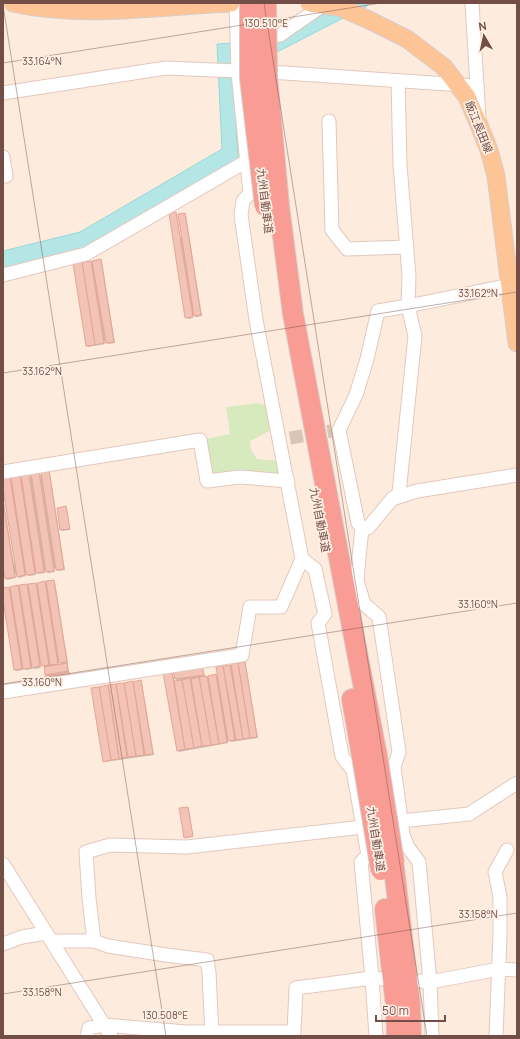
<svg xmlns="http://www.w3.org/2000/svg" width="520" height="1039" font-family="Manrope,'Noto Sans JP',sans-serif">
  <style>
    .green { fill: #d7eabd }
    .water { fill: #b3e6e4; stroke: #99d8d7 }
    .shadow { fill: #0003; fill-rule: evenodd }
    .building { fill: #f2c3b6; stroke: #e5a696 }
    .lines { fill: none; stroke-linecap: round; stroke-linejoin: round }
    .minor-tunnel { stroke: #dac4b8; stroke-width: 13; stroke-dasharray: 13 6; stroke-linecap: butt }
    .minor-casing { stroke: #e2c8be; stroke-width: 15 }
    .major-casing { stroke: #d8cdcb; stroke-width: 19 }
    .highway-casing { stroke: #d8cdcb; stroke-width: 22 }
    .minor { stroke: #fff; stroke-width: 13 }
    .major { stroke: #fdc495; stroke-width: 17 }
    .highway { stroke: #f99c93; stroke-width: 20 }
    .highway-bridge-casing { stroke: #d8cdcb; stroke-width: 22; stroke-linecap: butt }
    .highway-bridge { stroke: #f99c93; stroke-width: 20 }
    .ticks { fill: none; stroke: #734e46; stroke-width: 1; stroke-opacity: 0.45 }
    .labels { text-anchor: middle; stroke-width: 3.5; stroke-linejoin: round; paint-order: stroke }
    .street-label { font-size: 11px; fill: #734e46; stroke: #fff0e5 }
    .ticks-label { font-size: 10px; text-anchor: middle; fill: #734e46; stroke: #fff0e5; stroke-width: 3.5; stroke-linejoin: round; paint-order: stroke }
  </style>
  <rect width="100%" height="100%" fill="#fdecde"/>
  <polygon class="green" points="257,403 269,406 273,429 250,441 251,450 257,459 279,461 283,476 211,479 205,439 230,434 226,407"/>
  <polygon class="water" points="357,3 370,3 364,9 358,12 357,11 277,52 232,56 238,159 87,247 3,269 3,251 80,232 222,149 217,44 272,40 294,30 327,12 329,16 337,11 355,5"/>
  <g class="shadow">
    <polygon points="175,213 177,214 180,237 182,237 185,214 186,215 202,316 196,317 193,314 193,318 188,319 186,317"/>
    <polygon points="101,260 102,262 115,343 108,344 104,341 105,344 88,347 87,346 91,262 94,265"/>
    <polygon points="49,472 50,473 65,570 58,571 54,568 55,572 48,573 45,569 45,573 38,574 35,571 36,575 29,576 25,573 26,576 19,578 15,574 16,578 7,580 6,578 3,559 3,497 14,564 16,563 3,479 10,478 13,481 19,476 22,480 29,475 32,478 39,473 42,477"/>
    <polygon points="66,507 67,509 70,530 62,531 61,530"/>
    <path d="M54 581 55 582 68 663 66 664 68 666 69 672 68 673 70 675 71 680 48 677 46 674 45 667 40 664 41 668 34 669 32 666V669L26 670 22 667 23 670 16 671 15 670 3 594V589L9 588 12 591 18 586 21 589 27 585 30 588 29 585 45 582 48 586ZM58 661 63 665 59 666Z"/>
    <polygon points="245,663 246,665 258,738 231,742 228,739 228,743 179,752 178,750 171,673 173,674 175,684 176,684 178,682 176,679 202,666 203,668 205,677 216,675 219,679 217,668"/>
    <polygon points="141,681 142,683 154,755 105,762 104,761 92,689"/>
    <polygon points="187,808 189,809 193,837 186,838 185,837"/>
  </g>
  <g class="building">
    <polygon points="176,212 193,317 185,318 169,213"/>
    <polygon points="185,213 201,315 194,316 178,214"/>
    <polygon points="101,259 114,342 106,343 92,261"/>
    <polygon points="91,261 104,343 95,345 82,262"/>
    <polygon points="82,262 95,345 86,346 73,263"/>
    <polygon points="49,470 64,569 56,570 41,472"/>
    <polygon points="39,472 54,571 46,572 31,473"/>
    <polygon points="29,474 44,572 36,573 21,475"/>
    <polygon points="20,475 35,574 26,575 11,477"/>
    <polygon points="10,477 25,575 17,577 3,489 3,478"/>
    <polygon points="3,501 15,577 5,579 3,566"/>
    <polygon points="66,506 70,529 60,530 57,508"/>
    <polygon points="54,580 67,662 59,663 46,581"/>
    <polygon points="45,581 58,664 50,665 37,583"/>
    <polygon points="36,583 49,665 41,666 28,584"/>
    <polygon points="27,584 40,666 32,668 19,585"/>
    <polygon points="18,585 31,668 23,669 10,587"/>
    <polygon points="9,587 22,669 14,670 3,600 3,588"/>
    <polygon points="245,662 257,737 250,738 238,663"/>
    <polygon points="67,663 68,671 45,675 44,667"/>
    <polygon points="238,663 250,738 243,739 231,664"/>
    <polygon points="202,665 204,675 175,679 173,670"/>
    <polygon points="230,665 243,739 236,740 223,666"/>
    <polygon points="223,666 235,740 228,741 216,667"/>
    <polygon points="69,672 70,679 46,683 45,676"/>
    <polygon points="172,672 185,749 177,751 163,673"/>
    <polygon points="216,674 227,742 219,744 208,676"/>
    <polygon points="207,676 219,744 211,745 199,677"/>
    <polygon points="199,677 211,745 202,746 191,679"/>
    <polygon points="190,678 202,746 194,748 182,680"/>
    <polygon points="141,680 153,754 145,755 133,682"/>
    <polygon points="182,680 194,748 185,749 174,681"/>
    <polygon points="133,681 144,755 136,756 124,683"/>
    <polygon points="124,683 136,756 128,757 116,684"/>
    <polygon points="116,684 127,757 119,759 108,685"/>
    <polygon points="108,685 119,759 111,760 99,687"/>
    <polygon points="99,687 111,760 103,762 91,688"/>
    <polygon points="188,807 193,836 184,838 179,808"/>
  </g>
  <g class="lines">
    <polyline class="minor-tunnel" points="290,438 331,431"/>
    <g class="minor-casing">
      <g id="minor">
        <polyline points="472,3 479,119"/>
        <polyline points="260,39 280,35 326,3"/>
        <polyline points="3,93 166,68 285,73 477,86"/>
        <polyline points="329,121 332,230 347,249 407,247"/>
        <polyline points="3,157 6,176 3,176"/>
        <polyline points="3,275 86,254 247,161"/>
        <polyline points="3,472 200,440 207,481 240,477 288,481"/>
        <polyline points="392,499 417,491 517,475"/>
        <polyline points="362,528 368,528 392,499 399,493 415,336 408,306 409,276 400,165 398,81"/>
        <polyline points="302,559 315,569 325,614 318,623 342,756 347,763 353,770 368,855 361,862 372,978 376,1036"/>
        <polyline points="3,692 242,655 250,607 281,607 302,559 256,320 241,215 243,201 250,193 238,72 236,3"/>
        <polyline points="401,821 469,814 517,783"/>
        <polyline points="403,835 394,767 399,752 379,617 364,604 357,581 359,557 362,528 358,523 339,430 356,395 367,359 378,311 408,306 510,285"/>
        <polyline points="396,837 403,835 408,847 419,862 430,982 432,1036"/>
        <polyline points="3,864 111,1036"/>
        <polyline points="52,941 94,941 108,946 166,955 207,960 209,972 212,1036"/>
        <polyline points="94,941 89,898 86,852 110,845 187,847 363,827"/>
        <polyline points="3,944 22,937 46,933"/>
        <polyline points="421,981 430,982 499,969 517,970"/>
        <polyline points="87,1036 89,1028 104,1025 186,1032 294,1032 296,988 372,978 381,979"/>
        <polyline points="496,1036 500,935 500,897 495,872 507,850"/>
      </g>
    </g>
    <g class="major-casing">
      <g id="major">
        <path d="M13 3C83 19 159 6 231 3"/>
        <polyline points="310,3 340,7 371,21 407,39 444,67 467,97 479,125 489,150 496,176 517,343"/>
      </g>
    </g>
    <g class="highway-casing">
      <g id="highway">
        <polyline points="279,206 293,314 351,621 377,756"/>
        <polyline points="352,699 362,756"/>
        <polyline points="394,868 410,1005 411,1036"/>
        <polyline points="385,909 396,1006 397,1036"/>
      </g>
    </g>
    <use href="#minor" class="minor"/>
    <use href="#major" class="major"/>
    <use href="#highway" class="highway"/>
    <g class="highway-bridge-casing">
      <g id="highway-bridge">
        <polyline points="250,3 250,78 265,206"/>
        <polyline points="266,3 267,76 279,206"/>
        <polyline points="362,756 381,870"/>
        <polyline points="377,756 394,863"/>
      </g>
    </g>
    <use href="#highway-bridge" class="highway-bridge"/>
  </g>
  <path class="ticks" d="M264 3 427 1036M3 5 166 1036M3 63 381 3M3 373 517 292M3 684 517 603M3 994 517 913"/>
  <g class="labels">
    <g class="street-label">
      <text transform="translate(479 127) rotate(68)" y="4">飯江長田線</text>
      <text transform="translate(265 201) rotate(83)" y="4">九州自動車道</text>
      <text transform="translate(320 520) rotate(79)" y="4">九州自動車道</text>
      <text transform="translate(376 839) rotate(81)" y="4">九州自動車道</text>
    </g>
  </g>
  <g class="ticks-label">
    <text x="266" y="27">130.510°E</text>
    <text x="42" y="65">33.164°N</text>
    <text x="478" y="297">33.162°N</text>
    <text x="42" y="375">33.162°N</text>
    <text x="478" y="608">33.160°N</text>
    <text x="42" y="686">33.160°N</text>
    <text x="478" y="918">33.158°N</text>
    <text x="42" y="996">33.158°N</text>
    <text x="165" y="1019">130.508°E</text>
  </g>
  <rect width="520" height="1039" fill="none" stroke="#734e46" stroke-width="8"/>
  <g transform="translate(484 36) rotate(351)" stroke="#fff0e5" stroke-width="3" paint-order="stroke">
  <path d="M0-3L7 15L0 10L-7 15Z" fill="#734e46"/>
  <text y="-6" font-size="11" font-weight="bold" text-anchor="middle" fill="#734e46">N</text>
  </g>
  <path d="M376 1015v6h69v-6" fill="none" stroke="#734e46" stroke-width="2"/>
  <text x="382" y="1015" font-size="12" fill="#734e46" stroke="#fff0e5" stroke-width="3" paint-order="stroke">50 m</text>
</svg>
